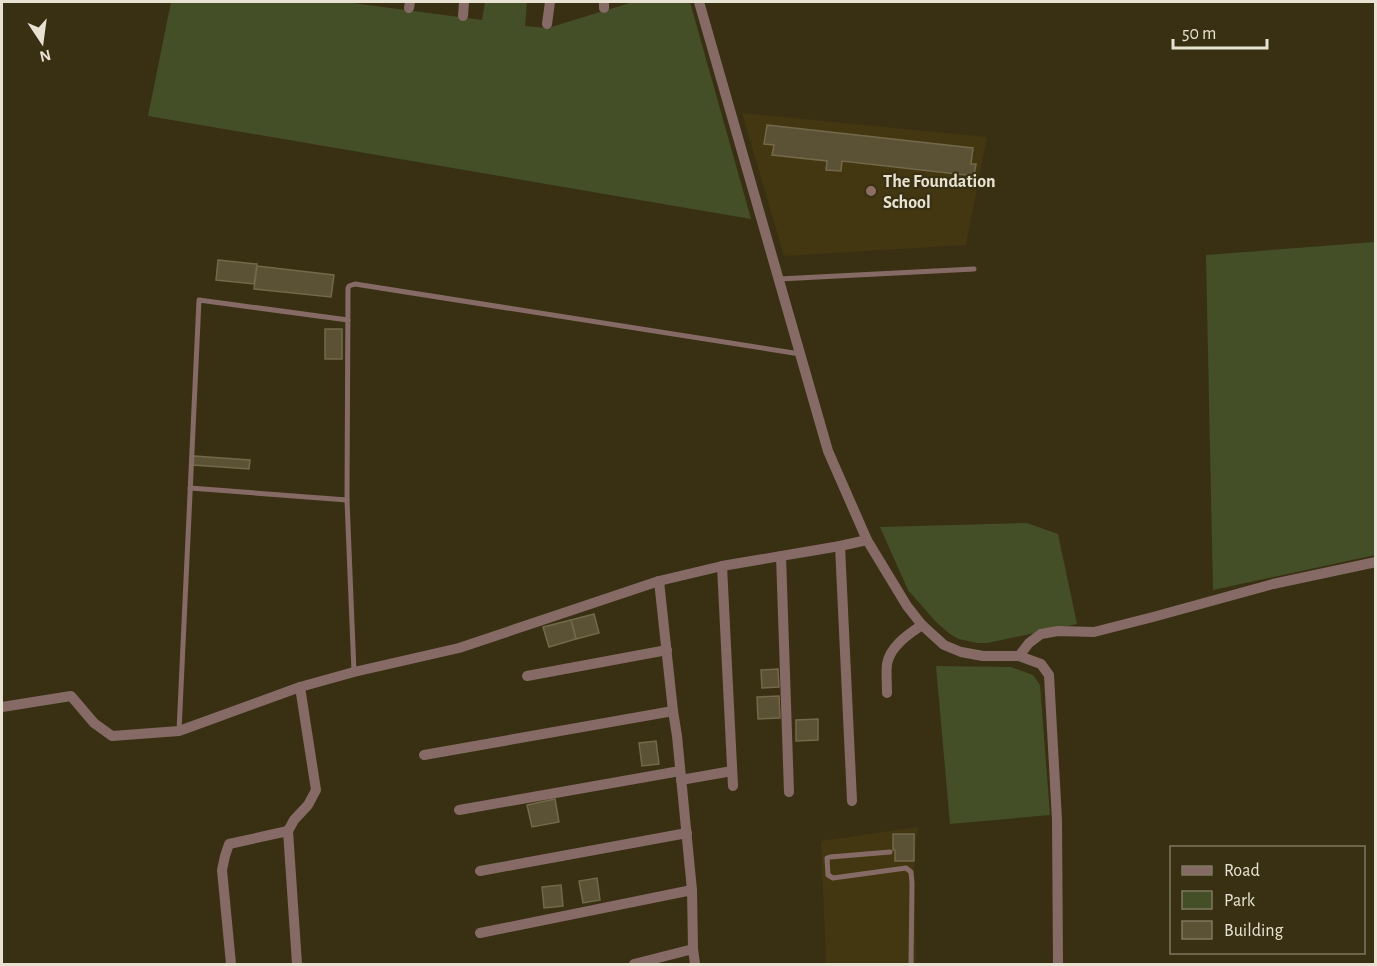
<svg xmlns="http://www.w3.org/2000/svg" width="1377" height="966" font-family="'Alegreya Sans',sans-serif">
  <style>
    .built { fill: #433712 }
    .green { fill: #444f27 }
    .building { fill: #5b5235; stroke: #72684a; stroke-width: 1.5 }
    .lines { fill: none; stroke-linecap: round; stroke-linejoin: round }
    .lane { stroke: #866a66; stroke-width: 5 }
    .street { stroke: #866a66; stroke-width: 10 }
    .education-dot { fill: #8d6e63; stroke: #393013; stroke-width: 2 }
    .labels { text-anchor: middle; stroke-width: 4.5; stroke-linejoin: round; paint-order: stroke }
    .poi-label { font-size: 18px; font-weight: bold; fill: #e8e2d2; stroke: #393013; text-anchor: start }
  </style>
  <rect width="100%" height="100%" fill="#393013"/>
  <g class="built">
    <polygon points="742,113 987,137 966,245 784,256"/>
    <polygon points="918,827 914,861 916,964 826,964 821,841"/>
  </g>
  <g class="green">
    <polygon points="171,2 345,2 482,20 485,2 527,2 525,26 548,28 633,2 690,2 751,219 148,116"/>
    <polygon points="1375,242 1375,555 1213,590 1206,255"/>
    <polygon points="1027,523 1058,534 1077,624 987,643 977,643 959,639 950,634 936,622 908,590 880,527"/>
    <polygon points="936,666 1011,667 1033,675 1040,685 1050,815 950,824"/>
  </g>
  <g class="building">
    <polygon points="767,125 973,148 971,164 976,164 974,176 842,161 841,171 826,170 827,161 772,155 774,145 764,144"/>
    <polygon points="218,260 257,264 254,284 216,280"/>
    <polygon points="257,266 334,275 331,297 254,289"/>
    <rect x="325" y="329" width="17" height="30"/>
    <polygon points="194,456 250,460 249,469 193,465"/>
    <polygon points="594,614 599,633 576,639 571,620"/>
    <polygon points="571,620 576,639 549,647 543,627"/>
    <polygon points="778,669 779,687 762,688 761,670"/>
    <polygon points="779,696 780,718 758,719 757,697"/>
    <polygon points="818,719 818,740 796,741 796,720"/>
    <polygon points="656,741 659,764 642,766 639,743"/>
    <polygon points="555,799 559,822 532,827 527,805"/>
    <polygon points="893,834 914,834 914,861 895,861 895,850 893,850"/>
    <polygon points="597,878 600,900 583,903 579,881"/>
    <polygon points="561,885 563,906 544,908 542,887"/>
  </g>
  <g class="lines">
    <g class="lane">
      <polyline points="779,279 974,269"/>
      <polyline points="190,488 347,500"/>
      <polyline points="354,672 347,500 348,288 349,286 355,284 800,354"/>
      <polyline points="179,731 199,300 348,320"/>
      <polyline points="890,852 830,857 827,858 828,875 833,878 906,868 911,872 912,883 911,964"/>
    </g>
    <g class="street">
      <polyline points="699,2 828,451 867,540 907,606 922,625 944,645 961,652 983,656 1019,656 1041,664 1049,675 1057,820 1058,964"/>
      <polyline points="409,8 410,2"/>
      <polyline points="604,8 604,2"/>
      <polyline points="463,16 464,2"/>
      <polyline points="547,24 550,2"/>
      <polyline points="840,546 852,801"/>
      <polyline points="781,556 789,792"/>
      <polyline points="722,566 733,786"/>
      <polyline points="659,581 673,711 677,736 692,890 693,949 695,964"/>
      <polyline points="1019,656 1029,643 1041,634 1058,631 1094,632 1153,617 1273,584 1376,562"/>
      <polyline points="527,676 667,650"/>
      <path d="M887 693C887 684 886 673 887 664 890 646 909 634 922 625"/>
      <polyline points="2,707 71,696 94,723 112,736 179,731 300,687 354,672 459,648 659,581 722,566 840,546 867,540"/>
      <polyline points="424,755 673,711"/>
      <polyline points="681,780 732,771"/>
      <polyline points="459,810 680,771"/>
      <polyline points="480,871 687,833"/>
      <polyline points="480,933 692,890"/>
      <polyline points="231,964 222,870 225,856 229,844 288,831"/>
      <polyline points="297,964 288,831 294,820 308,805 316,790 300,687"/>
      <polyline points="634,964 693,949"/>
    </g>
  </g>
  <circle class="education-dot" cx="871" cy="191" r="6"/>
  <g class="labels">
    <g class="poi-label">
      <text x="883" y="187">The Foundation<tspan x="883" dy="21">School</tspan></text>
    </g>
  </g>
  <rect width="1377" height="966" fill="none" stroke="#e8e2d2" stroke-width="6"/>
  <rect x="1170" y="846" width="195" height="108" fill="#393013" stroke="#7f775f" stroke-width="1.5"/>
  <rect x="1182" y="866" width="30" height="9" fill="#866a66" stroke="#7f775f" stroke-width="1.5"/>
  <text x="1224" y="876" font-size="18" fill="#e8e2d2">Road</text>
  <rect x="1182" y="891" width="30" height="18" fill="#444f27" stroke="#7f775f" stroke-width="1.5"/>
  <text x="1224" y="906" font-size="18" fill="#e8e2d2">Park</text>
  <rect x="1182" y="921" width="30" height="18" fill="#5b5235" stroke="#7f775f" stroke-width="1.5"/>
  <text x="1224" y="936" font-size="18" fill="#e8e2d2">Building</text>
  <g transform="translate(42 42) rotate(167)" stroke="#393013" stroke-width="4.5" paint-order="stroke">
  <path d="M0-4.5L10 22L0 15L-10 22Z" fill="#e8e2d2"/>
  <text y="-9" font-size="16" font-weight="bold" text-anchor="middle" fill="#e8e2d2">N</text>
  </g>
  <path d="M1173 39v9h94v-9" fill="none" stroke="#e8e2d2" stroke-width="3"/>
  <text x="1182" y="39" font-size="18" fill="#e8e2d2" stroke="#393013" stroke-width="4.5" paint-order="stroke">50 m</text>
</svg>
